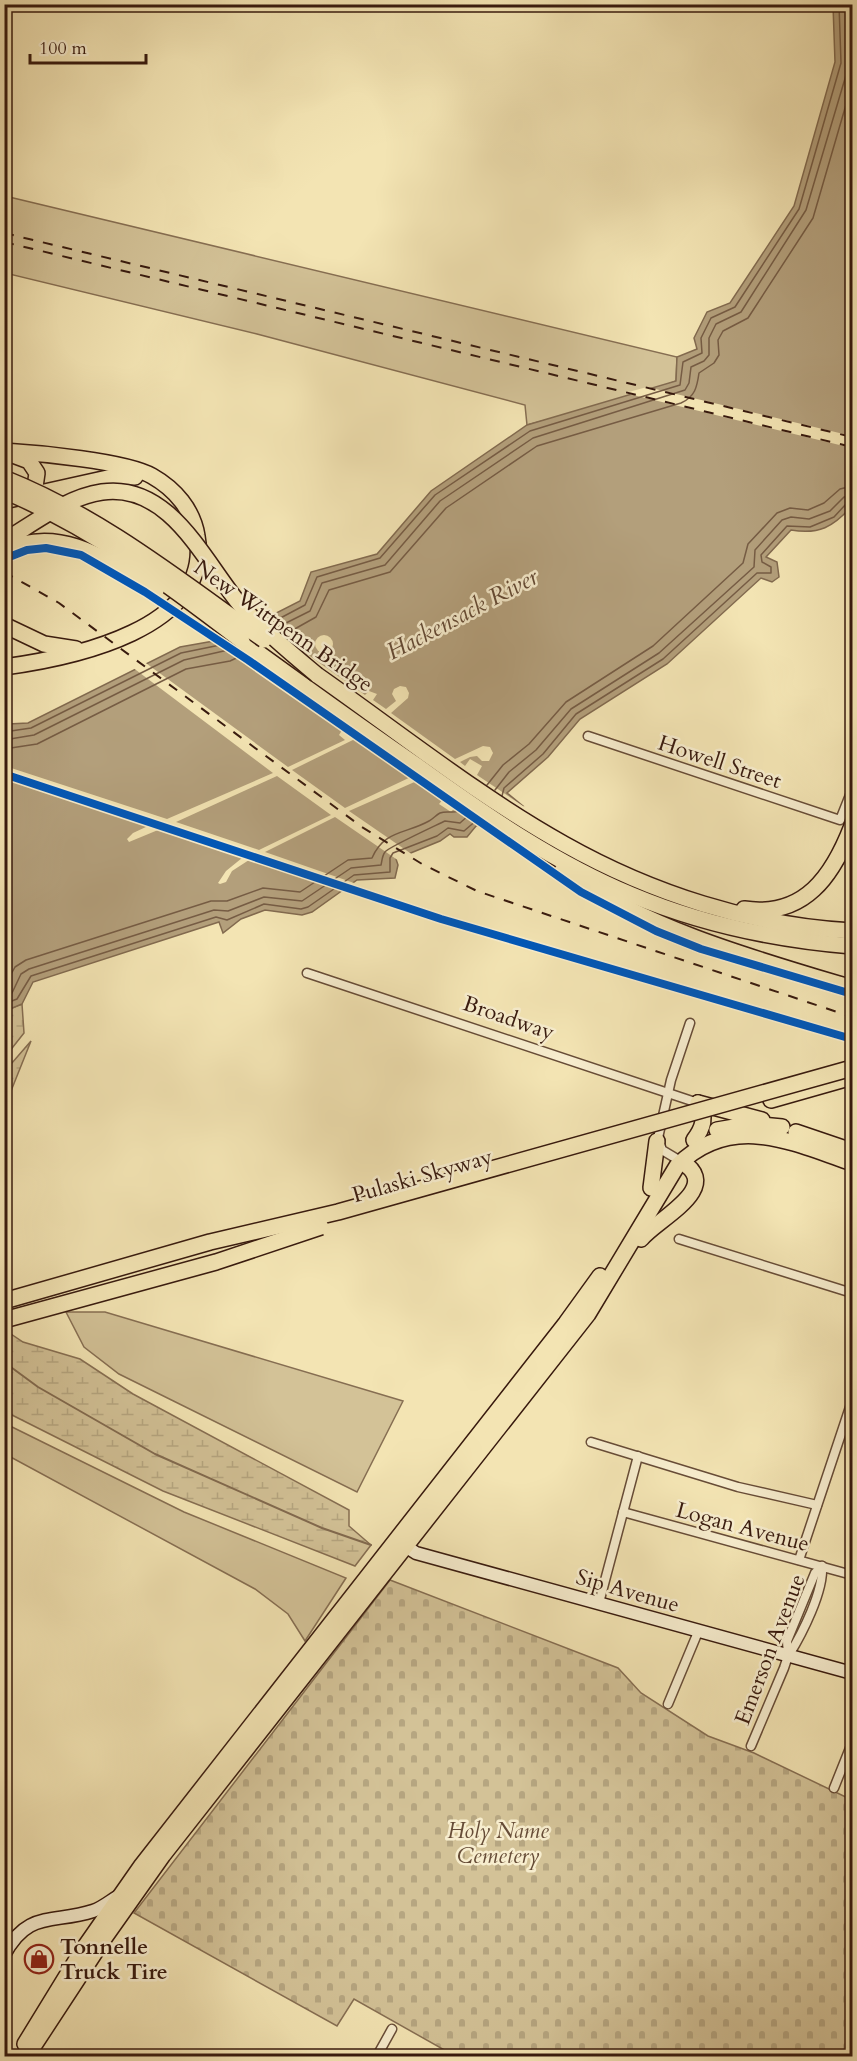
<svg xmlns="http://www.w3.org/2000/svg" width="857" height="2061" font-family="Cardo,serif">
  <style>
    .green { fill: #d3c297; stroke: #866e52; stroke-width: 1.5 }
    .wetland { fill: url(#wetland-marsh); stroke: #866e52; stroke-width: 1.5 }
    .cemetery { fill: url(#cemetery-stones); stroke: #866e52; stroke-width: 1.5 }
    .water { fill: #b39f7b; stroke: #826a4f; stroke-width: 1.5 }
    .pier { fill: #f3e4b3; fill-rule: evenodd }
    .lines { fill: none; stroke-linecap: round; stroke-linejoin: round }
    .shore { stroke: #765c44; stroke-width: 1.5 }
    .stream { stroke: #826a4f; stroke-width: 2 }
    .street-casing { stroke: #674c37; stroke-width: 11 }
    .secondary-casing { stroke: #381a0e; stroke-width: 15 }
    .highway-casing { stroke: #381a0e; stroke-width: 18 }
    .street { stroke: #f7edce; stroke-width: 8 }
    .secondary { stroke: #f7edce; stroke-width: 12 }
    .highway { stroke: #f3e4b3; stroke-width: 15 }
    .rail { stroke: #381a0e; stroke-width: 2; stroke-dasharray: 10 10; stroke-linecap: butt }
    .highway-bridge-casing { stroke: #381a0e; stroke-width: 18; stroke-linecap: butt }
    .highway-bridge { stroke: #f3e4b3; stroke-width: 15 }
    .cycleway-casing { stroke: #f7edce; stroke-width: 11 }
    .cycleway { stroke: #0057b8; stroke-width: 8 }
    .labels { text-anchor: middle; stroke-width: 5; stroke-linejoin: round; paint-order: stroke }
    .street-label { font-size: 22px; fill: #381a0e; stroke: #f7edce }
    .park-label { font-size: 22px; font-style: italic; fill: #664c37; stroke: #f7edce }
    .poi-label { font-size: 22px; font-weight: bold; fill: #381a0e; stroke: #f7edce; text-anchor: start }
    .water-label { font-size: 24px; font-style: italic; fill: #634934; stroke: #f7edce }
  </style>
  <defs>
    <pattern id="wetland-marsh" width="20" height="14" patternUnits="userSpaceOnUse" patternTransform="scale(1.5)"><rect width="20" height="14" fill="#d3c297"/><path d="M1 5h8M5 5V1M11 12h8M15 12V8" fill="none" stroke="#b6a681"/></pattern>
    <pattern id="cemetery-stones" width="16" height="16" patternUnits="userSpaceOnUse" patternTransform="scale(1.5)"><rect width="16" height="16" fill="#d3c297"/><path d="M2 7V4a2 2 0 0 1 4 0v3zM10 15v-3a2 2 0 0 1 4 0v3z" fill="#b6a681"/></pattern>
  </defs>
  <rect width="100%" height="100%" fill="#f3e4b3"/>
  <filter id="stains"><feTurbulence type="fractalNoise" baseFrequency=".00333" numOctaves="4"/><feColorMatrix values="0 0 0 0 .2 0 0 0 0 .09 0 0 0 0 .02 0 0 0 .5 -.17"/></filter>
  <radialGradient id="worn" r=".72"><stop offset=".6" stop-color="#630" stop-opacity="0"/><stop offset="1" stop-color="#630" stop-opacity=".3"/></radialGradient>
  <g class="green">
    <polygon points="5,196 677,357 676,381 635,397 527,425 525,405 257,334 5,273"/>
    <polygon points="66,1312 105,1312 403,1401 357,1492 119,1374 84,1347"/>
    <polygon points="4,1423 184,1512 346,1578 305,1641 288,1614 255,1589 5,1454"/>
  </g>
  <g class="wetland">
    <polygon points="22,1004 24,1033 5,1057 5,1011"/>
    <polygon points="31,1041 7,1101 5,1101 5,1071"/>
    <polygon points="5,1330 23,1342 80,1359 133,1394 349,1510 349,1526 371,1545 355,1566 163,1491 8,1413 4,1410"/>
  </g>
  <polygon class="cemetery" points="390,1580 618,1668 641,1693 708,1736 754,1753 852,1800 852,2056 455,2056 354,1999 337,2026 134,1913"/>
  <path class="water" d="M833 5H852V506C833 527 819 535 791 530L766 557 777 562 779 577 772 582 761 578 667 664 580 719 548 757 507 793 523 806 476 826 467 837H454L450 834 440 841 396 859 398 865 395 878 357 880 312 912 302 915 265 910 241 919 223 933 219 922 33 982 22 1004 5 1011 4 728 8 724 28 723 180 647 225 639 300 601 311 572 377 554 431 491 527 425 676 381 677 357 697 349 694 338 707 312 730 303 794 206 835 62Z"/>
  <g class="pier">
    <polygon points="647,387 852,436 852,448 625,393"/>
    <path d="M277 633 365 695 369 691 377 694 373 700 386 709 396 701 392 694 394 689 400 686 406 687 409 693 408 698 391 713 455 759 483 746 490 747 493 753 489 761H482L477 756 470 757 460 762 465 766 470 759 482 766 477 775 526 808 484 827 456 806 451 812 439 804 444 798 419 780 349 811 413 855 399 861 335 817 265 852 357 884 345 892 249 860 232 871 226 882 220 884 218 883 226 871 242 858 158 830 129 842 127 839 133 833 148 826 5 778V766L167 819 273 773 132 667 143 661 288 767 345 740 339 735 344 727 213 638ZM359 737 413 776 345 808 292 770ZM277 776 331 815 259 850 176 822Z"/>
    <circle cx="324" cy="644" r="9"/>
  </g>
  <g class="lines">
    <g class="shore">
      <polyline points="271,623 305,605 317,577 380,558 435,495 530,431 680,385 683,362 702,353 701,338 711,318 735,307 799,209 841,63 839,4"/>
      <polyline points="276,628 310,611 322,583 385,565 440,501 533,438 685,390 689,383 691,367 704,361 709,355 709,338 716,324 741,312 806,210 849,65 847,4"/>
      <path d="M284 635 316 617 329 590 390 572 446 508 537 446 681 403C695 397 697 387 699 373L714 363 719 355 718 340 723 331 748 318 813 218 852 84"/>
      <polyline points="4,732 31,728 181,653 230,643"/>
      <polyline points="4,740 34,735 184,660 237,648"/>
      <polyline points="4,749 37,744 186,669 230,661 245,654"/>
      <polyline points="487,785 503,765 529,744 566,702 653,646 743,563 748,544 777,513 790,508 808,510 824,503 840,489 852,486"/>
      <polyline points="495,790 509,772 536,750 571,709 659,653 754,567 755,550 782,520 791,517 809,519 830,511 844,497 852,495"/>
      <polyline points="502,796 504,788 543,754 576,714 663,659 757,573 771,573 771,567 762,562 761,555 787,526 810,527 834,517 846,504 852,503"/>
      <path d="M4 987 15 967 26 960 211 901H227L263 888 300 892 348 860 372 858C384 830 406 834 429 821 433 819 436 815 440 813 448 810 456 815 462 809"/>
      <path d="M4 996 12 993 21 974 29 969 214 910 228 911 264 897 302 901 351 868 381 865C382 861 382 856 385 852 387 848 437 825 445 821L460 823 470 814"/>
      <polyline points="4,1004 17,999 31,976 216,917 227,920 264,904 301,909 308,907 354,875 390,872 390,858 393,853 437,836 448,828 464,831 478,819"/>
    </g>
    <polyline class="stream" points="4,1362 38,1387 155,1454 322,1528 371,1545"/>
    <g class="street-casing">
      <g id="street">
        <polyline points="588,736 840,820 852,790"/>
        <polyline points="307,973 698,1103"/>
        <polyline points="682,1162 662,1150 658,1138 671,1080 690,1023"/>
        <polyline points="679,1239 852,1293"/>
        <polyline points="591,1442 738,1487 817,1505"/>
        <polyline points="623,1512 852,1575"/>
        <polyline points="799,1560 852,1401"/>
        <polyline points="599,1603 638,1456"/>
        <path d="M789 1655C802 1634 824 1591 822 1566"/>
        <polyline points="668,1704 698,1632"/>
        <polyline points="751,1746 784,1668 788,1656 787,1641 815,1573 822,1566"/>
        <polyline points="834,1788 852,1743"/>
        <polyline points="377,2056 392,2029"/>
      </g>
    </g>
    <g class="secondary-casing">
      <g id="secondary">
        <polyline points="399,1542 416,1553 852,1673"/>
        <path d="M4 1955C28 1910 52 1924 93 1911 102 1908 109 1902 117 1897"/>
      </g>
    </g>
    <g class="highway-casing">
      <g id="highway">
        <path d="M4 451C37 453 126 461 152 476 175 489 193 510 197 536 214 629 71 658 4 667"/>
        <polyline points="13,455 29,461 37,473 35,487 22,495"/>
        <polyline points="4,501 112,477 135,477"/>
        <polyline points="4,625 44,644 76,649"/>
        <path d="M242 641C300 683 359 726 419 767 487 816 555 863 632 895 701 924 778 940 852 946"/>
        <path d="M317 675C397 731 478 796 564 844 651 893 752 926 852 931"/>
        <path d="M562 871C651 930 751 958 852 988"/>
        <path d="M744 909C805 918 833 875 852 826"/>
        <polyline points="771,1100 852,1077"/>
        <polyline points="698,1103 762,1120"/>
        <polyline points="717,1130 752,1124 782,1127"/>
        <polyline points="796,1132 852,1151"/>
        <path d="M694 1140C703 1128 707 1117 698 1103"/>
        <polyline points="651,1188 657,1141"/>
        <path d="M641 1239C657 1219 724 1188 682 1162"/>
        <polyline points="25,2044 82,1951 142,1865 566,1323 600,1276"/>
        <path d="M27 2056 105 1937 163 1855 588 1314 677 1166C731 1112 792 1142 852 1163"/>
      </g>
    </g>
    <use href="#street" class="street"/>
    <use href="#secondary" class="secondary"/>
    <use href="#highway" class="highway"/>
    <g class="rail">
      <polyline points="4,233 852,437"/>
      <polyline points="4,242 852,447"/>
      <polyline points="4,572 59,603 362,827 422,864 477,891 852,1017"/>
      <polyline points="4,774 441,919 852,1039"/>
    </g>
    <g class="highway-bridge-casing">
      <g id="highway-bridge">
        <path d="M4 478C100 516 181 581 264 640"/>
        <path d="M4 491C91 527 168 584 242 641"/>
        <path d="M4 541C34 523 67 497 102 492 171 482 205 564 242 607 265 632 291 653 317 675"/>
        <path d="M4 551C61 523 110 562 156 591"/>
        <polyline points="4,1301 210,1242 338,1212 852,1068"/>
        <polyline points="4,1320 216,1262 321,1227"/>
      </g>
    </g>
    <use href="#highway-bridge" class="highway-bridge"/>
    <g class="cycleway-casing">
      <g id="cycleway">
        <polyline points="4,559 27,550 46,548 81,555 145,592 248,660 581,892 656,931 701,949 852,994"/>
        <polyline points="4,774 441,919 852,1039"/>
      </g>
    </g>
    <use href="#cycleway" class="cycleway"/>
  </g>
  <defs>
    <g id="shop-ring" transform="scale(1.5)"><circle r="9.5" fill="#f7edce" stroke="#8f2418" stroke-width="1.5"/><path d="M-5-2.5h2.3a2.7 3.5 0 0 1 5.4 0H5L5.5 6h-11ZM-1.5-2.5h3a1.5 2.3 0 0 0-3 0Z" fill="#8f2418"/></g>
  </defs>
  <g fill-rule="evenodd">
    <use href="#shop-ring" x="39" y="1959"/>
  </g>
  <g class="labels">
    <g class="street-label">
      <text transform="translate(284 625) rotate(35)" y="8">New Wittpenn Bridge</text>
      <text transform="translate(720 761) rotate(18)" y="8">Howell Street</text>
      <text transform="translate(509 1017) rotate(19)" y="8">Broadway</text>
      <text transform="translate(422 1175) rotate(-16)" y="8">Pulaski Skyway</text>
      <text transform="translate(743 1526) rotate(15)" y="8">Logan Avenue</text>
      <text transform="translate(628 1590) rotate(16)" y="8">Sip Avenue</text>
      <text transform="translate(769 1649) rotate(-69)" y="8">Emerson Avenue</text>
    </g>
    <g class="park-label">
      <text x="498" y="1838">Holy Name<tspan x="498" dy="25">Cemetery</tspan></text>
    </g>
    <g class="poi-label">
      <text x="60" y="1954">Tonnelle<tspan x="60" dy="25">Truck Tire</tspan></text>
    </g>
    <g class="water-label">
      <text transform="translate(462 614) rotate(-28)" y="8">Hackensack River</text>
    </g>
  </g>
  <rect width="857" height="2061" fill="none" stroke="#f3e4b3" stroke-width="24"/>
  <rect x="6" y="6" width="845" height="2049" fill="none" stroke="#381a0e" stroke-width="3"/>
  <rect x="12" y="12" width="833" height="2037" fill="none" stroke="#381a0e" stroke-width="1.5"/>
  <path d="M30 54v9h116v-9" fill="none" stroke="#381a0e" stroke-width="3"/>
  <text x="39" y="54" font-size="18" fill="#381a0e" stroke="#f7edce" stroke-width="4.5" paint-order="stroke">100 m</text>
  <rect width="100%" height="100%" filter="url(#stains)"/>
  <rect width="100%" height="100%" fill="url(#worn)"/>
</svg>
